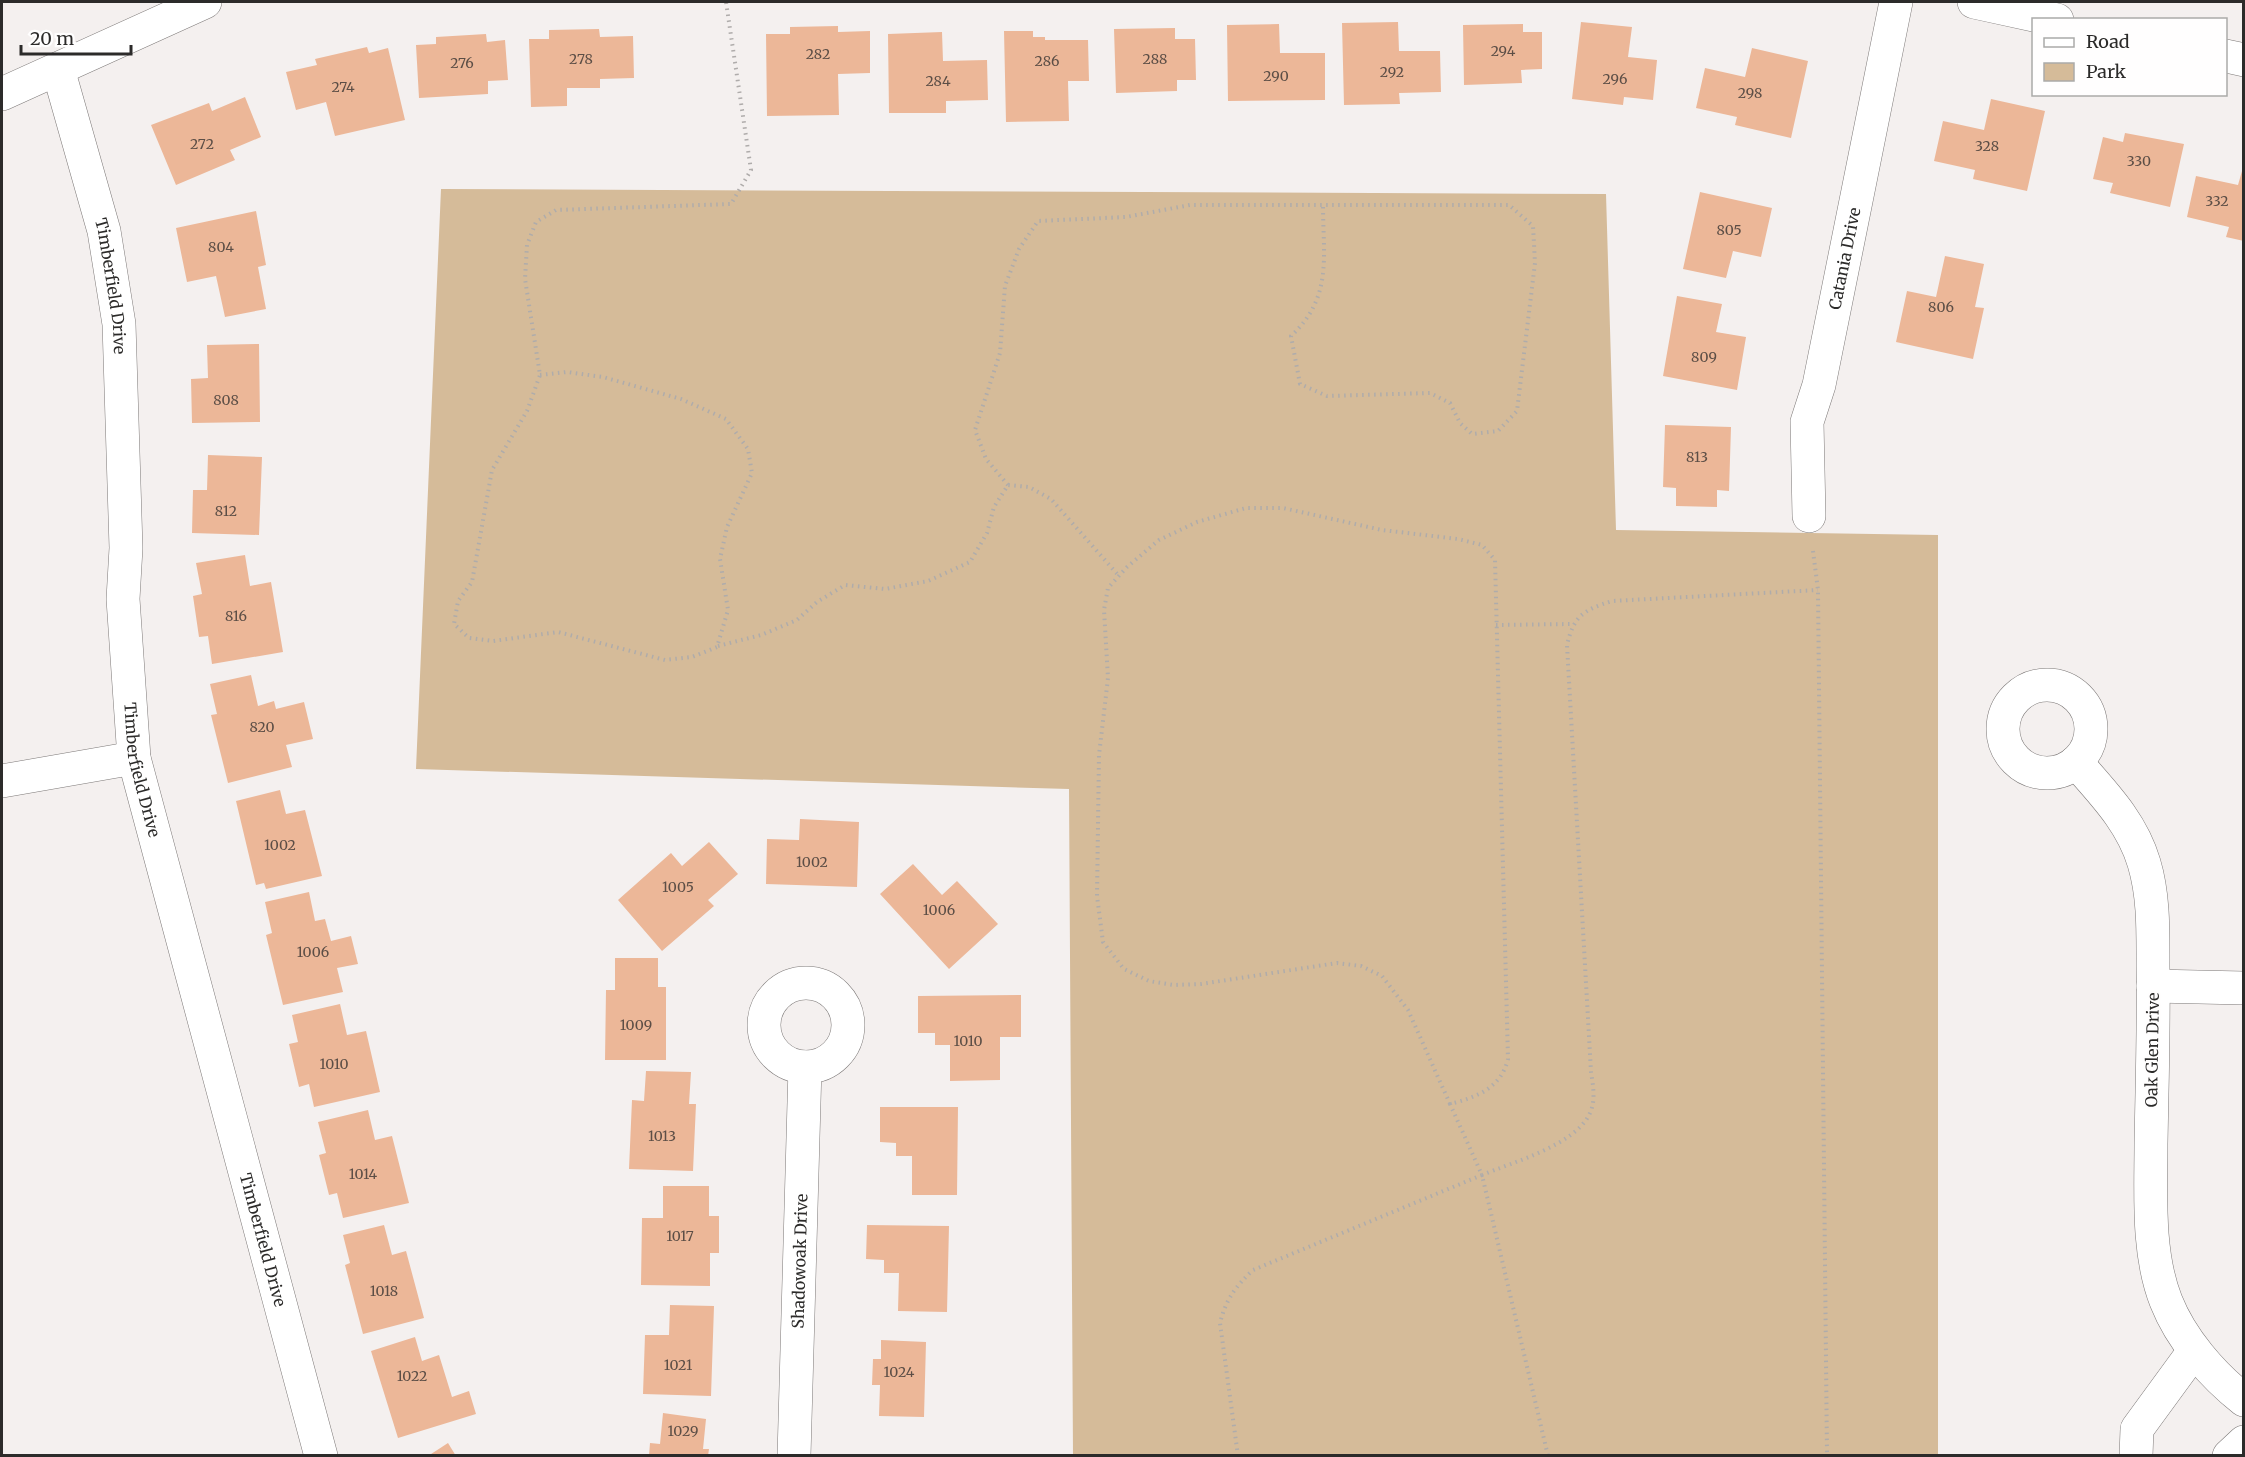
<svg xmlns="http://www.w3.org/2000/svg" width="2245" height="1457" font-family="Merriweather,serif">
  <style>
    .green { fill: #d5bb99 }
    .building { fill: #ecb798 }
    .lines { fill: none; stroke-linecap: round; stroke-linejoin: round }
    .minor-casing { stroke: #7d7978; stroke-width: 34 }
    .path { stroke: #afacab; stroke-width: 4; stroke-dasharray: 1.5 4.5; stroke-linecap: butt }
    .minor { stroke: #fff; stroke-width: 33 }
    .labels { text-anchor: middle; stroke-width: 4.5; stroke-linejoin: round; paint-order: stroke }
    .number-label { font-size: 14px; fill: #5c4e46 }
    .street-label { font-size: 16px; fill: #2c2b2a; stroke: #fffefe }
  </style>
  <rect width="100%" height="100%" fill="#f4f0ef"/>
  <polygon class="green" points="441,189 1606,194 1616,530 1938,535 1938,1455 1073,1455 1069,789 416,769"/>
  <g class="building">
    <polygon points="1398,22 1399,51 1440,51 1441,92 1399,93 1400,104 1344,105 1342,23"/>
    <polygon points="1581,22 1632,27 1628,57 1657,60 1653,100 1624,97 1623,105 1572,99"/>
    <polygon points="1279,24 1280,53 1325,53 1325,100 1228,101 1227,25"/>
    <polygon points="1523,24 1523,32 1542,32 1542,69 1521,70 1522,83 1464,85 1463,25"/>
    <polygon points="838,26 838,32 870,31 870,73 838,74 839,115 767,116 766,34 790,34 790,27"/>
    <polygon points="1175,28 1175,39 1195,39 1196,80 1177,80 1177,91 1116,93 1114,29"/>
    <polygon points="599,29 600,37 633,36 634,78 600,79 600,88 567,88 567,106 531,107 529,39 549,39 549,30"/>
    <polygon points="1004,31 1033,31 1033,37 1045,37 1045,40 1088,40 1089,81 1068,81 1069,121 1006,122"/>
    <polygon points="942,32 943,61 987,60 988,100 946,101 946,113 889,113 888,34"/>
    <polygon points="486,34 487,42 505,40 508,80 488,81 488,94 419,98 416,45 436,44 436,37"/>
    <polygon points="367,47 369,53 388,48 405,120 335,136 326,102 296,110 286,72 317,65 315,59"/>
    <polygon points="1752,48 1808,61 1791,138 1735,125 1737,117 1696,108 1705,68 1745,77"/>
    <polygon points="245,97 261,137 230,150 235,160 176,185 151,125 209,103 212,111"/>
    <polygon points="1991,99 2045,111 2027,191 1973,179 1975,170 1934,161 1943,121 1984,130"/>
    <polygon points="2125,133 2184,144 2170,207 2110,193 2113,183 2093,179 2103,137 2123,142"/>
    <polygon points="2244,164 2244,241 2226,237 2229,227 2187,217 2196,176 2238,185"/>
    <polygon points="1700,192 1772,208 1761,257 1733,251 1726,278 1683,269"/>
    <polygon points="256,211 266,265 258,267 266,309 225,317 216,276 187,282 176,228"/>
    <polygon points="1945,256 1984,264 1975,307 1984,308 1973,359 1896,342 1907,291 1936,297"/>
    <polygon points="1677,296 1722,304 1716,332 1746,337 1737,390 1663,376"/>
    <polygon points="259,344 260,422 192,423 191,379 208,378 207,345"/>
    <polygon points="1665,425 1731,427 1729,491 1717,490 1717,507 1676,506 1676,488 1663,487"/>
    <polygon points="208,455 262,457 259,535 192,533 193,490 207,490"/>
    <polygon points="245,555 250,586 271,582 283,652 212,664 208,636 199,637 193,596 202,594 196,563"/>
    <polygon points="251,675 258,706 274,701 276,709 304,702 313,739 286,745 292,767 228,783 211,715 217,714 210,684"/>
    <polygon points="280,790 286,814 305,810 322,876 266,889 264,883 256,885 236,801"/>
    <polygon points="800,819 859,822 857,887 766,884 767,839 799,840"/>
    <polygon points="709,842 738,874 708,900 714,906 662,951 618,900 671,853 682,866"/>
    <polygon points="913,864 942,895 957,881 998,924 949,969 880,894"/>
    <polygon points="309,892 315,921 325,919 331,941 351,936 358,964 337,968 343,992 283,1005 266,935 272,933 265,902"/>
    <polygon points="615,958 658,958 658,987 666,987 666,1060 605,1060 606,990 615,990"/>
    <polygon points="1021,995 1021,1037 1000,1037 1000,1080 950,1081 950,1045 935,1045 935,1033 918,1033 918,996"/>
    <polygon points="340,1004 347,1035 366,1031 380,1092 314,1107 309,1084 299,1087 289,1044 298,1042 292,1015"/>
    <polygon points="646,1071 691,1072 689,1104 696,1104 693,1171 629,1169 632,1100 644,1101"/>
    <polygon points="880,1107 958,1107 957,1195 912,1195 912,1156 896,1156 896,1143 880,1142"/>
    <polygon points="368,1110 375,1140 392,1136 409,1203 343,1218 337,1193 329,1195 319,1155 326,1153 318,1122"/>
    <polygon points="663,1186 709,1186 709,1216 719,1216 719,1253 710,1253 710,1286 641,1285 642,1218 663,1218"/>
    <polygon points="384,1225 392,1255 406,1251 424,1318 363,1334 345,1265 350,1263 343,1235"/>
    <polygon points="867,1225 949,1226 947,1312 898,1311 899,1273 884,1273 884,1260 866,1259"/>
    <polygon points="670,1305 714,1306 711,1396 643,1394 645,1335 669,1335"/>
    <polygon points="415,1337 422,1361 439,1355 452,1397 469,1391 476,1414 398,1438 371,1351"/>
    <polygon points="881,1340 926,1342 924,1417 879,1416 880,1385 872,1385 873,1359 881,1359"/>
    <polygon points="663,1413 706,1419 703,1449 709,1449 708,1456 649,1456 650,1443 660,1444"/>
    <polygon points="448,1443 456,1456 428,1456"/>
  </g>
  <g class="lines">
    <g class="minor-casing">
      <g id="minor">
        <polyline points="1974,2 2057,20"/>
        <polyline points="2226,56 2244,60"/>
        <path id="s1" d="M58 69 104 231 119 324 126 548 123 599 134 758 321 1456"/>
        <polyline points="2,94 205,2"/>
        <path id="s2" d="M1809 516 1807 422 1819 385 1896 2"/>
        <circle cx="2047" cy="729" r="44"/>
        <path d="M2076 762C2103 793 2132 822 2144 863 2154 896 2153 932 2153 967 2154 1026 2152 1085 2151 1144 2151 1194 2147 1253 2166 1301 2181 1339 2212 1375 2244 1400"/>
        <polyline points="2,781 134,758"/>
        <circle cx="806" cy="1025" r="42"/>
        <polyline points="2153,986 2244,988"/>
        <path id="s3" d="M794 1456 805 1067"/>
        <polyline points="2136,1456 2137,1429 2194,1351"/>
        <polyline points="2229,1456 2244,1442"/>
      </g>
    </g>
    <g class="path">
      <polyline points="540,375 567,372 603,377 681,399 726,419 748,449 752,473 727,527 720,559 728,610 717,647 692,657 665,660 558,632 493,641 469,638 454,624 458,601 472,582 492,470 527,411 540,375 525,279 527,245 536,222 556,210 731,204 751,170 726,2"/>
      <path d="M1008 485 986 459 975 430 1000 353 1005 286 1019 249 1038 221 1126 217 1190 205H1509L1533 226 1535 263 1517 411 1498 431 1472 434 1460 423 1450 403 1430 393 1327 396 1300 384 1291 336C1333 297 1323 257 1323 205"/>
      <polyline points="1813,551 1818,590 1827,1456"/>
      <polyline points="1496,625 1572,624"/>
      <polyline points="718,646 761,635 797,620 817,602 845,585 885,589 928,581 970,562 987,533 994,507 1008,485 1029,487 1051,499 1119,576"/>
      <path d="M1450 1104 1408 1010 1382 976 1361 966 1337 963 1201 984 1173 985 1149 981 1124 969 1103 942 1097 896 1099 755 1108 678 1104 610 1108 588 1127 567 1159 540 1197 522 1246 508H1283L1382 530 1458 539 1482 545 1495 560 1508 1059C1501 1088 1477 1097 1450 1104L1482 1175C1513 1162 1576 1145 1590 1113 1596 1100 1593 1085 1591 1072L1567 645C1574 615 1584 610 1612 601L1818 590"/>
      <path d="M1238 1456 1220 1323C1226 1299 1236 1286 1253 1270L1482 1175 1548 1456"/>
    </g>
    <use href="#minor" class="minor"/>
  </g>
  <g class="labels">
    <g class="number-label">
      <text x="1503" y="56">294</text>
      <text x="818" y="59">282</text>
      <text x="581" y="64">278</text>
      <text x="1155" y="64">288</text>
      <text x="1047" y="66">286</text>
      <text x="462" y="68">276</text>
      <text x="1392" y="77">292</text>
      <text x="1276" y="81">290</text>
      <text x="1615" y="84">296</text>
      <text x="938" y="86">284</text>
      <text x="343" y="92">274</text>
      <text x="1750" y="98">298</text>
      <text x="202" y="149">272</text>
      <text x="1987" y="151">328</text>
      <text x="2139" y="166">330</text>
      <text x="2217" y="206">332</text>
      <text x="1729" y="235">805</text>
      <text x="221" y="252">804</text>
      <text x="1941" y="312">806</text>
      <text x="1704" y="362">809</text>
      <text x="226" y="405">808</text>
      <text x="1697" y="462">813</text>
      <text x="226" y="516">812</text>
      <text x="236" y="621">816</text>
      <text x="262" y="732">820</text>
      <text x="280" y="850">1002</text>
      <text x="812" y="867">1002</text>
      <text x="678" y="892">1005</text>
      <text x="939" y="915">1006</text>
      <text x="313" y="957">1006</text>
      <text x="636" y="1030">1009</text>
      <text x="968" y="1046">1010</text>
      <text x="334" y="1069">1010</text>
      <text x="662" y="1141">1013</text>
      <text x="363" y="1179">1014</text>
      <text x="680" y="1241">1017</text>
      <text x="384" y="1296">1018</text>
      <text x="678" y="1370">1021</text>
      <text x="899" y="1377">1024</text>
      <text x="412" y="1381">1022</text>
      <text x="683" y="1436">1029</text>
    </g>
    <g class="street-label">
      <text dy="6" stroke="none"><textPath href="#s2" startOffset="262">Catania Drive</textPath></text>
      <text dy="6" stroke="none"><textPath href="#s1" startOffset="224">Timberfield Drive</textPath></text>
      <text dy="6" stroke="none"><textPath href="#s1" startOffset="710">Timberfield Drive</textPath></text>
      <text transform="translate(2152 1050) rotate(-89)" y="6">Oak Glen Drive</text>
      <text dy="6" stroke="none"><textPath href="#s1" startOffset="1196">Timberfield Drive</textPath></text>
      <text dy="6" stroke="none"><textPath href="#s3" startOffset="195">Shadowoak Drive</textPath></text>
    </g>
  </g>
  <rect width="2245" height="1457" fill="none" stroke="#2c2b2a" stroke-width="6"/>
  <rect x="2032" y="18" width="195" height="78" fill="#fffefe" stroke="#abaaa9" stroke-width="1.5"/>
  <rect x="2044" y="38" width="30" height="9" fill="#ffffff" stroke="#abaaa9" stroke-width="1.5"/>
  <text x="2086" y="48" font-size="18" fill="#2c2b2a">Road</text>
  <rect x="2044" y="63" width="30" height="18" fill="#d5bb99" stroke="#abaaa9" stroke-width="1.5"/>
  <text x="2086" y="78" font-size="18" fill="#2c2b2a">Park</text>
  <path d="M21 45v9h110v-9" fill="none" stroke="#2c2b2a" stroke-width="3"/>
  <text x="30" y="45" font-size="18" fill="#2c2b2a" stroke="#fffefe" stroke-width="4.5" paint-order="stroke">20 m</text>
</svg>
